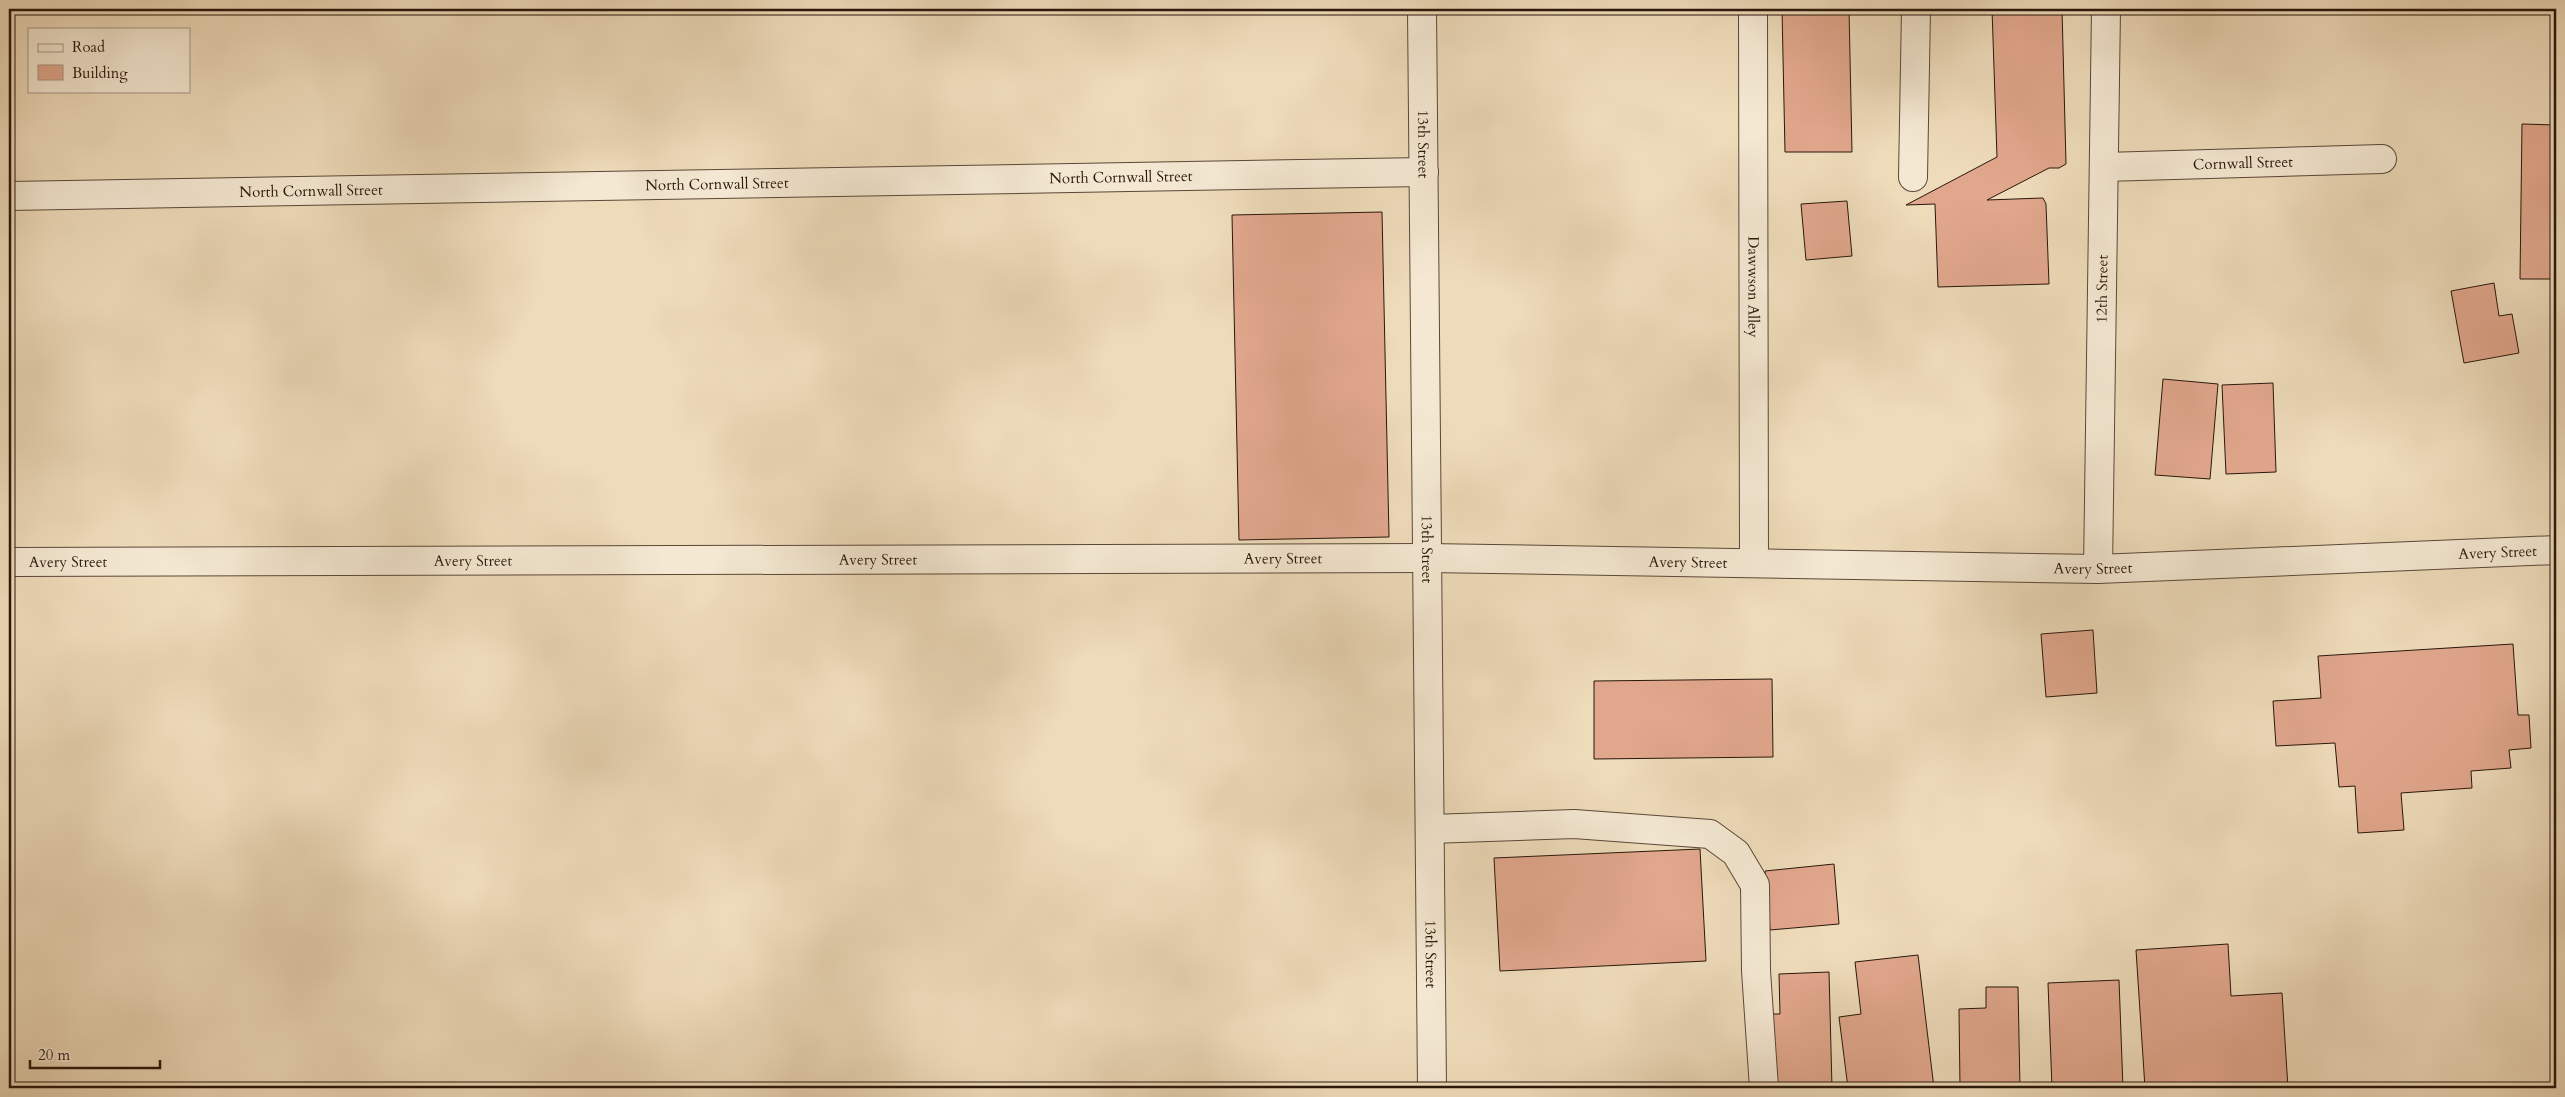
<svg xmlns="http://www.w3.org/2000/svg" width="2565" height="1097" font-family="Cardo,serif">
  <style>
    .building { fill: #e1a78d; stroke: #29170b }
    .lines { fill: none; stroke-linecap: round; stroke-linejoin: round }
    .minor-casing { stroke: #5a4837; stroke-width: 30 }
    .minor { stroke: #f4e8d2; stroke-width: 28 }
    .labels { text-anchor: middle; stroke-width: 4.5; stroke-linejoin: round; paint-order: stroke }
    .street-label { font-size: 15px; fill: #29170b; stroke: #f4e8d2 }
  </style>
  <rect width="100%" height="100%" fill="#eedbba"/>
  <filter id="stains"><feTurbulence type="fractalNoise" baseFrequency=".004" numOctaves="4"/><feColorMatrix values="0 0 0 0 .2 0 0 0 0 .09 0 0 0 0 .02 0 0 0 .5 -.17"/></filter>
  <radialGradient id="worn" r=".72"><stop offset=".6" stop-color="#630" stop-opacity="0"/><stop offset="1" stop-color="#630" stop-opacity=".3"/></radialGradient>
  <g class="building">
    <polygon points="1782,9 1849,9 1852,152 1785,152"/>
    <polygon points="1992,9 2062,9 2066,164 2059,168 2049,168 1987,200 2043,198 2046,204 2049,284 1938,287 1935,204 1906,205 1997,157"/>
    <polygon points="2522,124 2556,125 2556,279 2520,279"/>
    <polygon points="1847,201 1852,256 1806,260 1801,204"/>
    <polygon points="1382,212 1389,537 1239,540 1232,215"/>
    <polygon points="2494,283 2499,316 2512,314 2519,353 2464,363 2451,291"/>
    <polygon points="2163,379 2218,384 2210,479 2155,475"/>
    <polygon points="2273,383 2276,472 2226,474 2222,385"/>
    <polygon points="2093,630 2097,693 2046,697 2041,634"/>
    <polygon points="2513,644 2518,715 2529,715 2531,748 2509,750 2511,768 2471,771 2472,788 2401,793 2404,830 2358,833 2355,786 2339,787 2335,743 2276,746 2273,701 2321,698 2318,656"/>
    <polygon points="1772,679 1773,757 1594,759 1594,681"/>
    <polygon points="1700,849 1706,961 1500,971 1494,858"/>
    <polygon points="1834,864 1839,924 1770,930 1765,871"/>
    <polygon points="2228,944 2231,996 2282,993 2288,1088 2145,1088 2136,950"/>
    <polygon points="1918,955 1934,1088 1848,1088 1839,1017 1861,1014 1855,962"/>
    <polygon points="1829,972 1832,1088 1769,1088 1767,1014 1780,1014 1779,974"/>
    <polygon points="2119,980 2123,1088 2052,1088 2048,983"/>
    <polygon points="1986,987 2018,987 2020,1088 1960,1088 1959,1009 1986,1008"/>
  </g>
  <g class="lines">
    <g class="minor-casing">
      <g id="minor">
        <path id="s1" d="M1422 9 1432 1088"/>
        <path id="s2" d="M1753 9 1754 563"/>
        <path id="s3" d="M2104 167 2382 159"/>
        <polyline points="1913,177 1916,9"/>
        <path id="s4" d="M9 196 1424 172"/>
        <path id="s5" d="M9 562 1427 558 2098 569 2556 550"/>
        <path id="s6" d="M2098 569 2106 9"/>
        <polyline points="1430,829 1574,824 1710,834 1736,853 1755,885 1756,971 1764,1088"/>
      </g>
    </g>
    <use href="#minor" class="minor"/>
  </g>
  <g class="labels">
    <g class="street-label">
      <text dy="5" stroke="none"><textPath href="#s1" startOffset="135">13th Street</textPath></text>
      <text dy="5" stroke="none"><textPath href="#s3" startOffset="139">Cornwall Street</textPath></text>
      <text dy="5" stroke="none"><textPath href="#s4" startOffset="1112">North Cornwall Street</textPath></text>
      <text dy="5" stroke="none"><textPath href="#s4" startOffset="708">North Cornwall Street</textPath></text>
      <text dy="5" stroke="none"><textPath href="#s4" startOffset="302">North Cornwall Street</textPath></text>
      <text dy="5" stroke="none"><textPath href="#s2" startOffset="278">Dawwson Alley</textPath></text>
      <text dy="5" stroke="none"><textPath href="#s6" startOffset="280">12th Street</textPath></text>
      <text dy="5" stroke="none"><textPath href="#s1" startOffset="540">13th Street</textPath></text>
      <text dy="5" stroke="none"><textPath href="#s5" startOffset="2489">Avery Street</textPath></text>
      <text dy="5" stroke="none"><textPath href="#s5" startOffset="1274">Avery Street</textPath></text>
      <text dy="5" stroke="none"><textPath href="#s5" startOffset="869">Avery Street</textPath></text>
      <text dy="5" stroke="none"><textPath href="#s5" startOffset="464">Avery Street</textPath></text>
      <text dy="5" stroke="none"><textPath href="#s5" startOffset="59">Avery Street</textPath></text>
      <text dy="5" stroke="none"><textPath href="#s5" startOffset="1679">Avery Street</textPath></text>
      <text dy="5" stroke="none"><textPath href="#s5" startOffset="2084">Avery Street</textPath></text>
      <text dy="5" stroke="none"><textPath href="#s1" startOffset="945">13th Street</textPath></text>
    </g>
  </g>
  <rect width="2565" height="1097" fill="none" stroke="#eedbba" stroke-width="30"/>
  <rect x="10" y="10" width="2545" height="1077" fill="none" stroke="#29170b" stroke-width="2.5"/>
  <rect x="15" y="15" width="2535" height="1067" fill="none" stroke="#29170b"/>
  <rect x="28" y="28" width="162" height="65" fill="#f4e8d2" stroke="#a39482"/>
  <rect x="38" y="44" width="25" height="8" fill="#f4e8d2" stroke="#a39482"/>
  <text x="72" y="52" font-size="15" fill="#29170b">Road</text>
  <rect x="38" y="65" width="25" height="15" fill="#e1a78d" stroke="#a39482"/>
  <text x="72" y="78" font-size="15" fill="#29170b">Building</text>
  <path d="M30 1060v8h130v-8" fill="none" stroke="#29170b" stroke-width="2.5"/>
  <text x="38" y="1060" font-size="15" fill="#29170b" stroke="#f4e8d2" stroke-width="4" paint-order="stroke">20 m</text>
  <rect width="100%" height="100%" filter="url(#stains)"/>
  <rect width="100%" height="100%" fill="url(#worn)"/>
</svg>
